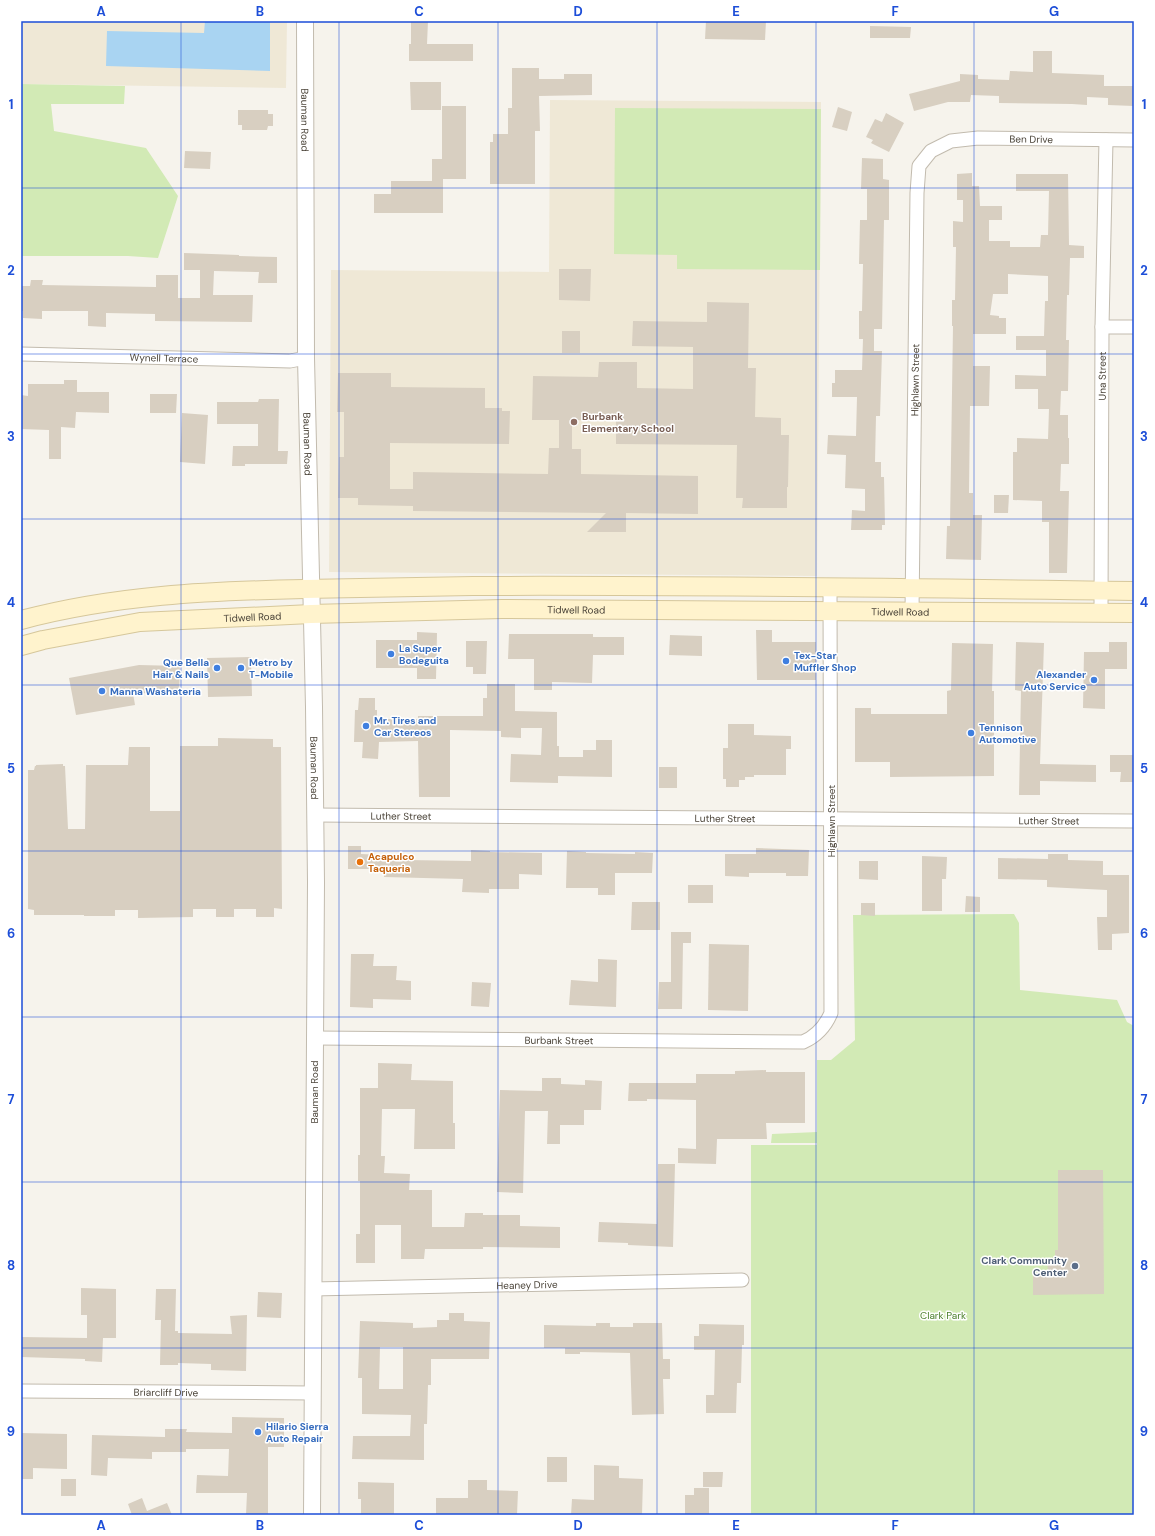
<svg xmlns="http://www.w3.org/2000/svg" width="1155" height="1536" font-family="'DM Sans',sans-serif">
  <style>
    .education { fill: #efe8d6 }
    .green { fill: #d2eab5 }
    .water { fill: #a9d4f2 }
    .building { fill: #d8cfc1; fill-rule: evenodd }
    .lines { fill: none; stroke-linecap: round; stroke-linejoin: round }
    .minor-casing { stroke: #c2bbae; stroke-width: 15 }
    .tertiary-casing { stroke: #c2bbae; stroke-width: 18 }
    .secondary-casing { stroke: #d6c79b; stroke-width: 20 }
    .minor { stroke: #fff; stroke-width: 13 }
    .tertiary { stroke: #fff; stroke-width: 16 }
    .secondary { stroke: #fff3cd; stroke-width: 18 }
    .grid { fill: none; stroke: #1d4ed8; stroke-width: 1; stroke-opacity: 0.55 }
    .education-dot { fill: #8d6e63; stroke: #fff; stroke-width: 1.5 }
    .shop-dot { fill: #3f7fe0; stroke: #fff; stroke-width: 1.5 }
    .food-dot { fill: #e8710a; stroke: #fff; stroke-width: 1.5 }
    .service-dot { fill: #5c6f8a; stroke: #fff; stroke-width: 1.5 }
    .labels { text-anchor: middle; stroke-width: 3; stroke-linejoin: round; paint-order: stroke }
    .street-label { font-size: 10px; fill: #4b4439; stroke: #fff }
    .education-label { font-size: 10px; font-weight: bold; fill: #785e54; stroke: #fff; text-anchor: start }
    .shop-label { font-size: 10px; font-weight: bold; fill: #366cbe; stroke: #fff; text-anchor: start }
    .food-label { font-size: 10px; font-weight: bold; fill: #c56008; stroke: #fff; text-anchor: start }
    .service-label { font-size: 10px; font-weight: bold; fill: #4e5e75; stroke: #fff; text-anchor: end }
    .park-label { font-size: 10px; fill: #4a7f2a; stroke: #fff }
    .neatline { fill: none; stroke: #1d4ed8; stroke-width: 1.5 }
    .grid-label { font-size: 13px; text-anchor: middle; font-weight: bold; fill: #1d4ed8 }
  </style>
  <rect width="100%" height="100%" fill="#f6f3ec"/>
  <g class="education">
    <polygon points="21,21 287,21 286,88 21,84"/>
    <polygon points="550,100 821,102 817,576 329,572 331,270 549,272"/>
  </g>
  <g class="green">
    <polygon points="21,84 125,86 124,104 51,104 54,131 146,148 178,196 158,258 128,256 21,256"/>
    <polygon points="615,108 821,109 820,270 677,269 677,255 614,254"/>
    <polygon points="1014,914 1019,923 1020,990 1117,1000 1127,1022 1134,1026 1134,1515 751,1515 751,1145 817,1145 817,1143 771,1143 772,1134 817,1132 817,1060 831,1060 855,1040 853,915"/>
  </g>
  <polygon class="water" points="205,21 270,21 270,71 106,66 107,31 204,33"/>
  <g class="building">
    <polygon points="411,21 428,21 427,44 473,44 473,61 409,61 409,44 411,44"/>
    <polygon points="706,21 766,21 765,40 705,39"/>
    <polygon points="870,26 911,27 910,38 870,38"/>
    <polygon points="1033,51 1052,51 1052,73 1104,75 1104,86 1134,86 1134,106 1108,105 1108,98 1087,97 1087,105 1072,104 999,103 999,96 971,95 970,102 948,102 914,111 909,94 960,81 960,74 978,75 978,79 1009,80 1010,71 1033,72"/>
    <polygon points="512,68 539,68 539,79 564,79 564,74 592,74 592,95 539,96 540,131 535,131 535,184 490,184 490,142 493,142 493,134 508,134 508,108 512,108"/>
    <polygon points="410,82 441,82 441,110 411,110"/>
    <polygon points="442,106 466,106 466,179 443,179 443,213 374,213 374,194 391,194 391,181 432,181 432,159 442,159"/>
    <polygon points="838,107 852,112 847,131 832,127"/>
    <polygon points="238,110 268,110 268,114 273,114 273,126 268,126 267,130 242,130 242,125 238,125"/>
    <polygon points="886,113 904,123 889,152 871,143 873,140 866,137 875,119 882,122"/>
    <polygon points="185,151 211,152 210,169 184,168"/>
    <polygon points="862,158 883,159 883,179 889,180 889,220 884,220 882,329 874,329 874,351 882,351 880,416 876,416 875,462 881,462 881,477 884,477 885,525 882,525 882,530 851,530 852,510 865,511 865,489 845,488 846,455 827,454 828,435 856,436 857,397 832,397 832,383 835,383 835,370 862,370 863,339 859,339 859,311 862,311 863,264 859,264 860,220 867,220 867,189 861,189"/>
    <polygon points="972,173 972,186 979,186 980,206 1002,206 1002,220 989,220 989,241 1010,241 1010,247 1040,247 1041,235 1048,235 1049,191 1016,191 1016,174 1068,174 1069,245 1084,246 1084,258 1070,258 1069,295 1067,295 1066,340 1069,340 1068,391 1061,391 1060,415 1068,415 1068,438 1069,438 1069,464 1061,464 1060,491 1069,491 1067,573 1049,573 1049,522 1042,522 1042,501 1013,500 1013,452 1017,452 1017,438 1048,439 1049,409 1038,409 1038,389 1015,389 1015,375 1046,376 1046,350 1016,350 1016,336 1044,336 1045,301 1048,301 1048,276 1008,274 1008,294 993,294 990,315 999,316 999,318 1006,318 1006,334 973,334 973,366 990,366 989,406 970,406 969,493 973,493 973,515 982,515 981,560 946,559 947,526 950,526 953,326 952,326 952,300 955,300 956,247 953,247 953,221 963,222 963,200 957,200 957,174"/>
    <polygon points="184,253 239,255 239,256 277,257 277,283 258,283 259,272 214,271 213,295 253,295 252,322 155,321 155,314 106,313 106,327 88,326 88,311 42,311 42,319 23,318 23,311 21,311 21,286 30,286 31,280 43,280 42,285 156,287 156,275 178,275 178,298 200,298 200,270 184,270"/>
    <polygon points="559,269 591,269 590,301 559,300"/>
    <polygon points="707,302 749,303 748,368 756,368 755,417 781,418 781,435 789,435 788,487 787,487 787,508 742,508 743,498 736,498 737,445 616,444 616,421 572,420 572,449 581,449 581,474 698,476 698,514 626,513 626,532 587,532 606,513 413,511 413,506 358,505 358,498 338,498 339,457 344,457 344,412 337,412 338,373 391,373 391,387 485,388 485,408 502,408 502,411 510,411 509,444 390,443 390,489 413,489 413,472 548,474 549,448 559,448 559,420 532,420 533,376 598,377 599,362 637,362 637,388 693,389 693,347 632,346 633,321 707,322"/>
    <rect x="562" y="331" width="18" height="22"/>
    <polygon points="64,380 77,380 77,392 109,392 109,413 76,412 75,428 61,427 61,459 49,459 49,430 21,429 21,395 28,396 28,384 64,384"/>
    <polygon points="150,394 177,394 176,413 150,413"/>
    <polygon points="259,399 279,399 278,451 288,451 287,464 245,464 245,466 232,466 233,446 258,446 258,424 217,424 217,402 258,402"/>
    <polygon points="182,413 208,415 205,464 180,462"/>
    <polygon points="994,495 1009,495 1008,513 994,513"/>
    <polygon points="756,630 772,630 772,642 816,642 816,680 757,680"/>
    <polygon points="417,632 437,633 436,679 417,679 417,668 376,668 376,640 417,640"/>
    <polygon points="509,634 593,634 593,637 624,637 624,655 593,655 592,683 552,682 552,690 534,690 534,659 508,659"/>
    <polygon points="670,635 702,636 702,656 669,655"/>
    <polygon points="466,641 487,641 486,674 473,674 473,667 466,667"/>
    <polygon points="1016,642 1044,643 1040,764 1096,765 1096,782 1040,781 1040,795 1019,795 1021,691 1015,690"/>
    <polygon points="1109,642 1127,642 1127,669 1105,669 1105,709 1083,708 1084,652 1109,652"/>
    <polygon points="952,643 993,644 992,691 994,691 994,776 890,777 890,762 855,762 855,708 871,708 871,714 947,714 947,691 951,690"/>
    <polygon points="251,657 252,696 208,697 207,658"/>
    <polygon points="139,665 180,666 179,694 133,693 135,705 76,715 69,678"/>
    <polygon points="487,684 515,684 515,711 557,712 557,746 559,746 559,757 583,757 583,750 596,750 596,740 612,740 612,777 558,776 558,783 510,782 511,754 541,755 542,728 521,728 521,738 501,737 501,731 450,730 450,797 419,797 418,741 379,742 378,759 362,758 363,742 354,742 355,710 358,710 359,698 375,698 375,710 377,710 377,719 418,719 418,716 483,716 483,698 487,698"/>
    <polygon points="728,724 754,724 754,735 791,736 791,749 786,749 786,775 754,775 754,777 745,777 745,780 739,780 739,787 726,787 726,779 723,779 723,748 728,748"/>
    <polygon points="218,738 273,739 273,747 281,747 282,909 274,908 274,917 256,917 256,909 234,909 234,917 216,917 216,909 193,909 193,917 138,918 138,910 115,910 115,916 84,916 84,915 34,915 34,910 28,909 28,770 34,770 35,766 36,766 36,765 63,764 63,766 65,766 68,829 85,829 86,765 128,765 129,747 150,747 150,811 180,811 180,746 218,746"/>
    <polygon points="1110,755 1134,755 1134,782 1120,782 1121,772 1110,772"/>
    <rect x="659" y="767" width="18" height="21"/>
    <polygon points="348,846 361,846 361,854 407,856 407,860 471,861 471,850 490,851 490,852 542,853 542,875 519,874 519,889 489,889 489,893 462,892 463,879 384,877 384,869 348,869"/>
    <polygon points="756,848 809,850 808,876 786,876 786,873 749,873 749,877 725,876 725,854 756,854"/>
    <polygon points="567,851 586,852 586,853 635,854 635,852 653,853 652,873 615,873 615,895 598,895 598,888 566,888"/>
    <polygon points="1048,854 1068,854 1068,860 1103,861 1103,875 1129,875 1129,933 1112,934 1112,950 1098,950 1097,917 1107,917 1107,890 1047,887 1047,880 998,879 998,858 1048,859"/>
    <polygon points="922,856 947,857 946,879 942,879 942,911 922,911"/>
    <polygon points="859,861 878,861 878,880 859,879"/>
    <rect x="688" y="885" width="25" height="18"/>
    <polygon points="966,896 980,897 980,912 965,912"/>
    <polygon points="632,902 660,902 660,930 631,930"/>
    <polygon points="861,903 875,903 875,916 861,915"/>
    <polygon points="671,932 691,932 691,943 683,943 682,1009 658,1009 659,982 671,982"/>
    <polygon points="709,944 749,945 748,1011 708,1010"/>
    <polygon points="351,954 374,954 373,966 397,966 396,980 411,981 411,1000 373,999 373,1008 350,1007"/>
    <polygon points="598,959 617,960 616,1007 569,1005 571,980 598,982"/>
    <polygon points="472,982 491,983 489,1007 471,1006"/>
    <polygon points="378,1063 412,1064 411,1080 453,1081 453,1123 455,1123 455,1149 414,1149 415,1109 382,1109 381,1156 385,1156 384,1173 410,1174 409,1190 432,1190 432,1227 464,1227 465,1213 483,1213 483,1215 520,1215 520,1226 560,1227 560,1248 483,1247 483,1249 425,1249 424,1259 401,1259 401,1225 375,1225 375,1263 356,1263 356,1234 360,1234 360,1181 358,1181 358,1155 360,1155 360,1088 378,1088"/>
    <polygon points="766,1070 766,1072 805,1072 805,1123 766,1123 767,1139 717,1139 716,1164 678,1163 678,1148 696,1149 696,1100 647,1099 647,1101 628,1101 629,1083 696,1083 696,1074 735,1074 735,1071"/>
    <polygon points="542,1078 561,1078 561,1084 585,1085 585,1080 602,1081 601,1110 584,1110 584,1125 560,1125 560,1144 547,1144 548,1111 525,1111 523,1193 497,1192 500,1090 542,1091"/>
    <polygon points="658,1164 675,1164 673,1247 628,1245 628,1243 598,1242 599,1222 657,1224"/>
    <polygon points="1058,1170 1103,1170 1104,1294 1033,1295 1033,1273 1048,1273 1047,1258 1055,1258 1055,1250 1058,1250"/>
    <polygon points="81,1288 116,1289 116,1338 103,1338 102,1362 85,1361 85,1359 21,1357 21,1337 87,1338 87,1315 81,1315"/>
    <polygon points="156,1289 176,1289 175,1331 178,1331 178,1333 232,1334 230,1316 247,1315 246,1371 211,1370 211,1364 178,1363 178,1365 160,1365 161,1320 155,1320"/>
    <polygon points="258,1292 282,1293 281,1318 257,1317"/>
    <path d="M449 1313H464V1321L490 1322 489 1359H431V1385H428L427 1424H424V1460L352 1459 353 1436H410L411 1415 362 1414V1378H358L360 1321 413 1323V1328L437 1327V1320H449ZM380 1347H403V1389H379Z"/>
    <polygon points="596,1323 610,1323 610,1327 633,1327 633,1323 662,1323 663,1359 670,1359 670,1379 663,1379 664,1414 632,1415 630,1353 580,1352 580,1354 565,1354 565,1348 544,1348 544,1325 596,1326"/>
    <polygon points="699,1324 744,1325 744,1345 742,1345 741,1383 737,1383 736,1413 706,1413 706,1395 714,1395 715,1350 694,1350 694,1336 699,1336"/>
    <polygon points="232,1417 284,1418 284,1447 268,1447 268,1515 246,1515 247,1493 196,1493 197,1475 228,1476 229,1449 186,1449 186,1452 152,1452 152,1459 108,1458 107,1476 91,1475 92,1435 165,1437 165,1429 187,1429 186,1432 232,1433"/>
    <polygon points="21,1433 67,1434 67,1469 33,1468 33,1479 21,1479"/>
    <rect x="547" y="1457" width="20" height="25"/>
    <polygon points="594,1465 619,1466 619,1478 643,1479 642,1515 571,1515 572,1499 594,1500"/>
    <polygon points="703,1472 723,1472 722,1487 703,1487"/>
    <rect x="61" y="1479" width="15" height="17"/>
    <polygon points="468,1480 487,1480 487,1490 518,1491 517,1515 436,1515 436,1498 468,1498"/>
    <polygon points="358,1482 394,1483 394,1515 361,1515 361,1499 358,1499"/>
    <polygon points="694,1488 709,1488 709,1515 685,1515 685,1495 694,1495"/>
    <polygon points="142,1498 147,1511 167,1503 172,1515 132,1515 128,1504"/>
  </g>
  <g class="lines">
    <g class="minor-casing">
      <g id="minor">
        <polyline points="1102,327 1134,327"/>
        <path id="s1" d="M21 354 290 361 306 358"/>
        <path id="s2" d="M912 612 917 193 919 166 931 151 951 141 978 138 1134 140"/>
        <path id="s3" d="M1101 612 1102 327 1106 140"/>
        <path id="s4" d="M315 815 1134 821"/>
        <path id="s5" d="M314 1038 803 1042C817 1036 825 1027 831 1013L830 587"/>
        <path id="s6" d="M313 1289 742 1280"/>
        <path id="s7" d="M21 1391 312 1393"/>
      </g>
    </g>
    <g class="tertiary-casing">
      <g id="tertiary">
        <path id="s8" d="M305 21 306 358 314 707 316 882 312 1515"/>
      </g>
    </g>
    <g class="secondary-casing">
      <g id="secondary">
        <path d="M21 620C115 595 208 591 304 589 360 588 416 587 473 586 693 585 914 588 1134 591"/>
        <path id="s9" d="M21 646 43 640 140 622 311 614 502 609 1134 613"/>
      </g>
    </g>
    <use href="#minor" class="minor"/>
    <use href="#tertiary" class="tertiary"/>
    <use href="#secondary" class="secondary"/>
  </g>
  <path class="grid" d="M181 21V1515M339 21V1515M498 21V1515M657 21V1515M816 21V1515M974 21V1515M21 188H1134M21 354H1134M21 519H1134M21 685H1134M21 851H1134M21 1017H1134M21 1182H1134M21 1348H1134"/>
  <circle class="education-dot" cx="574" cy="422" r="4"/>
  <g class="shop-dot">
    <circle cx="391" cy="654" r="4"/>
    <circle cx="786" cy="661" r="4"/>
    <circle cx="217" cy="668" r="4"/>
    <circle cx="241" cy="668" r="4"/>
    <circle cx="1094" cy="680" r="4"/>
    <circle cx="102" cy="691" r="4"/>
    <circle cx="366" cy="726" r="4"/>
    <circle cx="971" cy="733" r="4"/>
    <circle cx="258" cy="1432" r="4"/>
  </g>
  <circle class="food-dot" cx="360" cy="862" r="4"/>
  <circle class="service-dot" cx="1075" cy="1266" r="4"/>
  <g class="labels">
    <g class="street-label">
      <text dy="4" stroke="none"><textPath href="#s8" startOffset="99">Bauman Road</textPath></text>
      <text dy="4" stroke="none"><textPath href="#s2" startOffset="568">Ben Drive</textPath></text>
      <text dy="4" stroke="none"><textPath href="#s1" startOffset="143">Wynell Terrace</textPath></text>
      <text dy="4" stroke="none"><textPath href="#s3" startOffset="236">Una Street</textPath></text>
      <text dy="4" stroke="none"><textPath href="#s2" startOffset="232">Highlawn Street</textPath></text>
      <text dy="4" stroke="none"><textPath href="#s8" startOffset="423">Bauman Road</textPath></text>
      <text dy="4" stroke="none"><textPath href="#s9" startOffset="558">Tidwell Road</textPath></text>
      <text dy="4" stroke="none"><textPath href="#s9" startOffset="882">Tidwell Road</textPath></text>
      <text dy="4" stroke="none"><textPath href="#s9" startOffset="234">Tidwell Road</textPath></text>
      <text dy="4" stroke="none"><textPath href="#s8" startOffset="747">Bauman Road</textPath></text>
      <text dy="4" stroke="none"><textPath href="#s4" startOffset="86">Luther Street</textPath></text>
      <text dy="4" stroke="none"><textPath href="#s4" startOffset="410">Luther Street</textPath></text>
      <text transform="translate(831 821) rotate(-90)" y="4">Highlawn Street</text>
      <text dy="4" stroke="none"><textPath href="#s4" startOffset="734">Luther Street</textPath></text>
      <text dy="4" stroke="none"><textPath href="#s5" startOffset="245">Burbank Street</textPath></text>
      <text transform="translate(314 1092) rotate(-90)" y="4">Bauman Road</text>
      <text dy="4" stroke="none"><textPath href="#s6" startOffset="214">Heaney Drive</textPath></text>
      <text dy="4" stroke="none"><textPath href="#s7" startOffset="145">Briarcliff Drive</textPath></text>
    </g>
    <g class="education-label">
      <text x="582" y="420">Burbank<tspan x="582" dy="12">Elementary School</tspan></text>
    </g>
    <g class="shop-label">
      <text x="399" y="652">La Super<tspan x="399" dy="12">Bodeguita</tspan></text>
      <text x="794" y="659">Tex-Star<tspan x="794" dy="12">Muffler Shop</tspan></text>
      <text x="209" y="666" text-anchor="end">Que Bella<tspan x="209" dy="12">Hair &amp; Nails</tspan></text>
      <text x="249" y="666">Metro by<tspan x="249" dy="12">T-Mobile</tspan></text>
      <text x="1086" y="678" text-anchor="end">Alexander<tspan x="1086" dy="12">Auto Service</tspan></text>
      <text x="110" y="695">Manna Washateria</text>
      <text x="374" y="724">Mr. Tires and<tspan x="374" dy="12">Car Stereos</tspan></text>
      <text x="979" y="731">Tennison<tspan x="979" dy="12">Automotive</tspan></text>
      <text x="266" y="1430">Hilario Sierra<tspan x="266" dy="12">Auto Repair</tspan></text>
    </g>
    <g class="food-label">
      <text x="368" y="860">Acapulco<tspan x="368" dy="12">Taqueria</tspan></text>
    </g>
    <g class="service-label">
      <text x="1067" y="1264">Clark Community<tspan x="1067" dy="12">Center</tspan></text>
    </g>
    <g class="park-label">
      <text x="943" y="1319">Clark Park</text>
    </g>
  </g>
  <rect width="1155" height="1536" fill="none" stroke="#ffffff" stroke-width="44"/>
  <rect x="22" y="22" width="1111" height="1492" class="neatline"/>
  <g class="grid-label">
    <text x="101" y="16">A</text>
    <text x="260" y="16">B</text>
    <text x="419" y="16">C</text>
    <text x="578" y="16">D</text>
    <text x="736" y="16">E</text>
    <text x="895" y="16">F</text>
    <text x="1054" y="16">G</text>
    <text x="11" y="109">1</text>
    <text x="1144" y="109">1</text>
    <text x="11" y="275">2</text>
    <text x="1144" y="275">2</text>
    <text x="11" y="441">3</text>
    <text x="1144" y="441">3</text>
    <text x="11" y="607">4</text>
    <text x="1144" y="607">4</text>
    <text x="11" y="773">5</text>
    <text x="1144" y="773">5</text>
    <text x="11" y="938">6</text>
    <text x="1144" y="938">6</text>
    <text x="11" y="1104">7</text>
    <text x="1144" y="1104">7</text>
    <text x="11" y="1270">8</text>
    <text x="1144" y="1270">8</text>
    <text x="11" y="1436">9</text>
    <text x="1144" y="1436">9</text>
    <text x="101" y="1530">A</text>
    <text x="260" y="1530">B</text>
    <text x="419" y="1530">C</text>
    <text x="578" y="1530">D</text>
    <text x="736" y="1530">E</text>
    <text x="895" y="1530">F</text>
    <text x="1054" y="1530">G</text>
  </g>
</svg>
